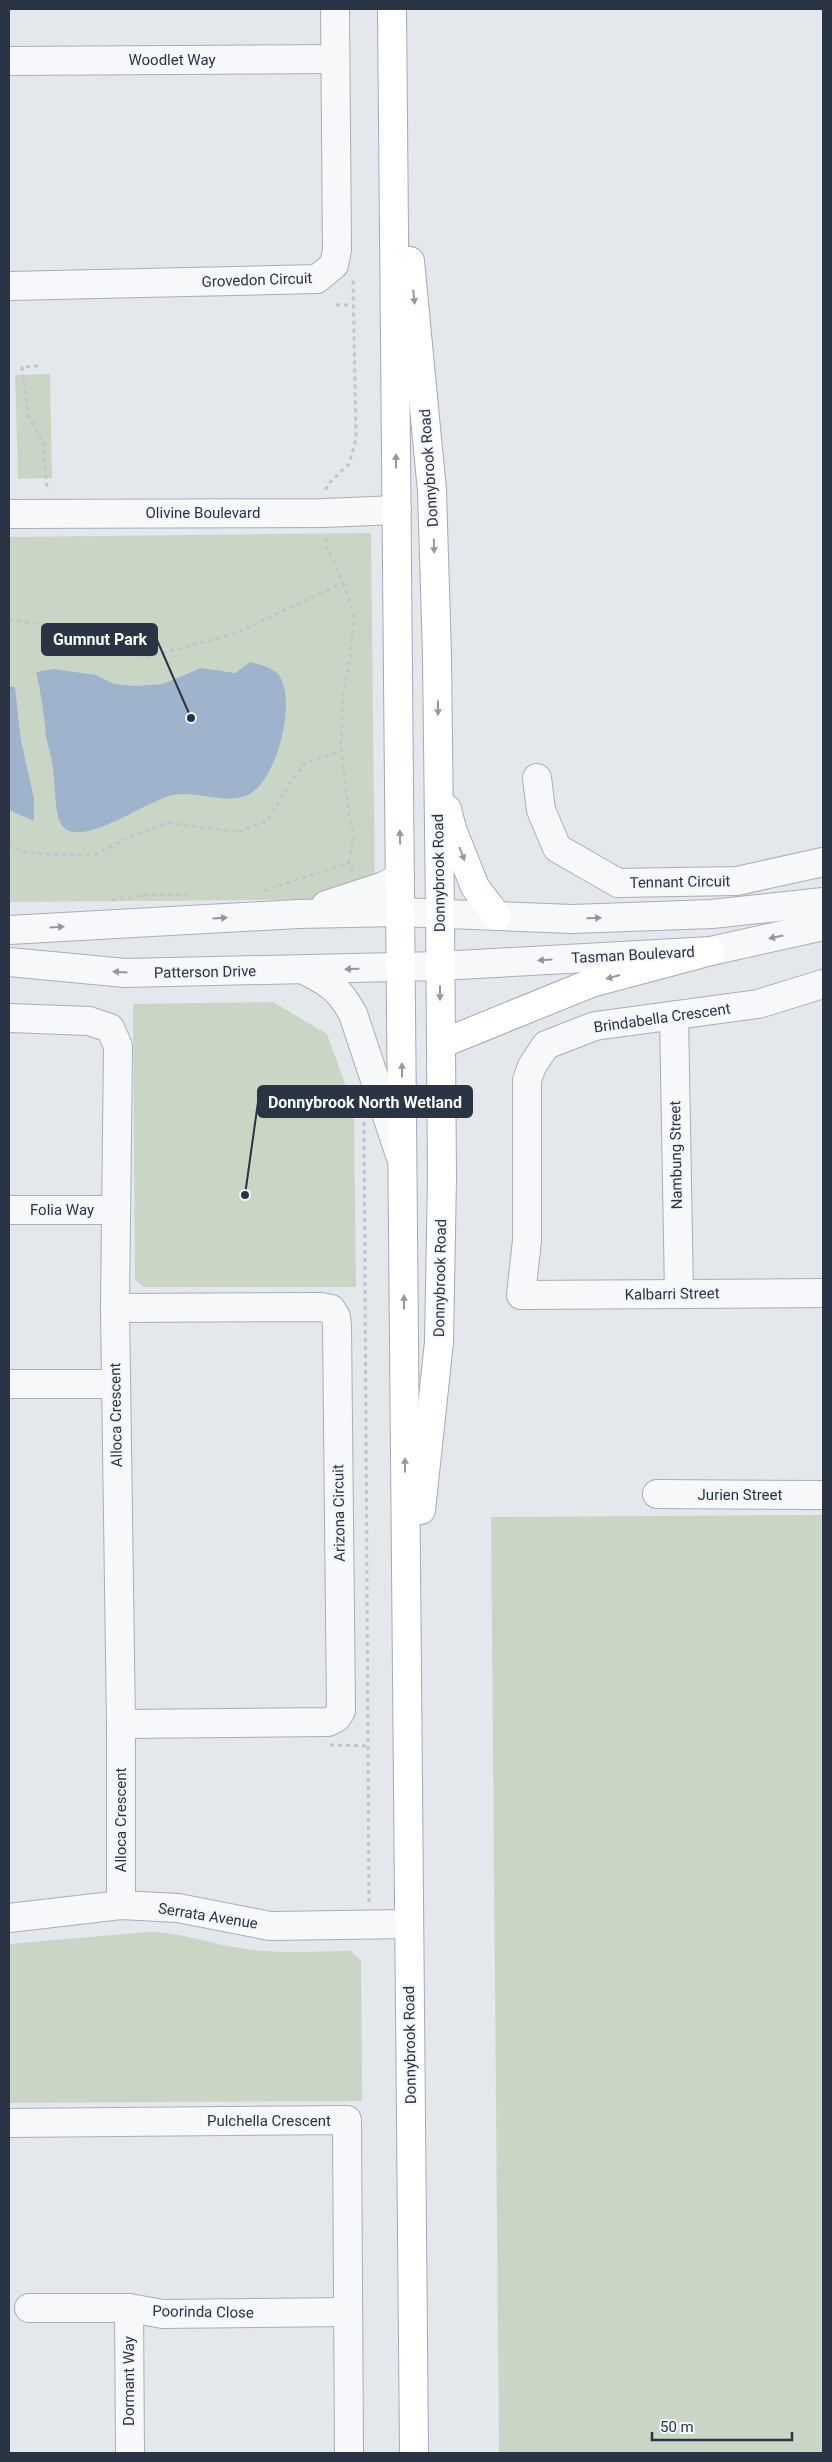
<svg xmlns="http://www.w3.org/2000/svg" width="832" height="2462" font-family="Roboto,sans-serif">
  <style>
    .green { fill: #c9d6c5 }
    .water { fill: #9fb4cc }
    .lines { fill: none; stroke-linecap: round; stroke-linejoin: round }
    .minor-casing { stroke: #a9aeb7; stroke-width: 30 }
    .major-casing { stroke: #a3abb8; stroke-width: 30 }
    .path { stroke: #c2c5cb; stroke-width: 3; stroke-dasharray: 4 4; stroke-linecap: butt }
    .minor { stroke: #f7f8fa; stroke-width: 28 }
    .major { stroke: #fff; stroke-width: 28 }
    .oneway { fill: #959aa2 }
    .oneway2 { fill: #9196a0 }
    .labels { text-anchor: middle; stroke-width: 4; stroke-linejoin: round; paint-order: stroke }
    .street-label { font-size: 15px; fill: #2b3445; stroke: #f4f6f9 }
    .leader { fill: none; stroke: #2b3445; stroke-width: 2 }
    .callout-dot { fill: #2b3445; stroke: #f4f6f9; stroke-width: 2 }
    .callout { fill: #2b3445; stroke: #2b3445; stroke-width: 2 }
    .callout-label { font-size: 16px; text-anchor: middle; font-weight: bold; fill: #fff }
  </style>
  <rect width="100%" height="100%" fill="#e4e7ec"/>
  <g class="green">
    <polygon points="50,374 52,478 18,479 15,375"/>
    <polygon points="371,533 375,899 9,902 9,537"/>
    <polygon points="273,1002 327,1034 354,1109 356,1287 144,1287 135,1280 133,1004"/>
    <polygon points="823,1515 823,2453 499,2453 491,1517"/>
    <path d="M148 1932C182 1932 213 1945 246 1949 281 1954 316 1951 351 1951L361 1961 362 2101 9 2103V1944Z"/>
  </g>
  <g class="water">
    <path d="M250 662C259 664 271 667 278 674 298 699 277 781 248 795 225 805 197 790 173 795 166 796 159 800 152 803 134 810 73 851 60 822 55 813 55 781 53 769 52 758 48 747 46 736 44 714 41 693 36 672L54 669 96 675 114 684 135 686 163 684 201 668 235 673Z"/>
    <polygon points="9,686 15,687 21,741 34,798 34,821 9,810"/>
  </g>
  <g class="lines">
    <g class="minor-casing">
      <g id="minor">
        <polyline points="9,61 335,59"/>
        <polyline points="9,286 317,279 334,265 337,250 335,9"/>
        <polyline points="9,514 324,513 397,510"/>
        <polyline points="537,778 541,810 557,848 618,883 737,881 823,862"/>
        <polyline points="326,905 384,886 400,877"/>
        <polyline points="9,930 298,914 400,912 572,919 712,914 823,902"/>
        <polyline points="9,962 125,973 440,966 711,951 823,926"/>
        <path d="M306 971C330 983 340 990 353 1014L400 1155"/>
        <polyline points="823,984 758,1004 595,1026 546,1045 532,1066 527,1080 527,1240 521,1295 823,1293"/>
        <polyline points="674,1016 679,1294"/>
        <polyline points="9,1018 89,1021 110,1028 118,1046 115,1308 121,1724 121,1905"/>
        <polyline points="9,1210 116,1210"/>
        <polyline points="115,1308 321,1307 331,1309 336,1317 337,1326 341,1711 336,1718 328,1722 121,1724"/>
        <polyline points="9,1384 115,1384"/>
        <polyline points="657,1494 823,1495"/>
        <polyline points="9,1918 121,1905 178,1908 270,1926 408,1924"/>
        <polyline points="9,2123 347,2120 349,2453"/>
        <polyline points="29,2308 129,2308 163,2314 348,2312"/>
        <polyline points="129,2308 130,2453"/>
      </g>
    </g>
    <g class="major-casing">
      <g id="major">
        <polyline points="392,9 414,2453"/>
        <polyline points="410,261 432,491 437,655 440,913 442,1178 439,1342 421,1510"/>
        <polyline points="447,809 452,829 475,887 497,916"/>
        <polyline points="441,1044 591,983 711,951"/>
      </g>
    </g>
    <g class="path">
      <polyline points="336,305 353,305"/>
      <polyline points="38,366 22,367 28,414 43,443 47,489 49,489"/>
      <polyline points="326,490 327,485 349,464 356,439 353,277"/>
      <polyline points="343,583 354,615 350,659 343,695 341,745 348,809 354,836 349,862"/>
      <polyline points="9,620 39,624 91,649 147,657 234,634 343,583 327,547 326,536"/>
      <polyline points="9,844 27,853 91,856 136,834 168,823 239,832 268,820 290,783 305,763 341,751"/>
      <polyline points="264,891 349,862 353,873"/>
      <polyline points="112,900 143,895 191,895"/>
      <polyline points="364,1122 369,1904"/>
      <polyline points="330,1745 368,1746"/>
    </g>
    <use href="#minor" class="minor"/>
    <use href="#major" class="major"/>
  </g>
  <defs><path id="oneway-solid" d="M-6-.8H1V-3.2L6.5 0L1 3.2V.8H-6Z" transform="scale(1.25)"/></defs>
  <g class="oneway">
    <use href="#oneway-solid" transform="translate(414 297) rotate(84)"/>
    <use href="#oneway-solid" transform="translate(396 461) rotate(-91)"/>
    <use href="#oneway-solid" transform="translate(434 546) rotate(88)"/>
    <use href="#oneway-solid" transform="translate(438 708) rotate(90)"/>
    <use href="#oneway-solid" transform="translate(400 837) rotate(-91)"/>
    <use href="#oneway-solid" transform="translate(462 854) rotate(69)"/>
    <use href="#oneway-solid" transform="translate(613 977) rotate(165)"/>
    <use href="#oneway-solid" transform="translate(440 993) rotate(90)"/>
    <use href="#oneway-solid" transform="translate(402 1070) rotate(-91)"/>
    <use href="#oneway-solid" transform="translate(404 1302) rotate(-90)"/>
    <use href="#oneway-solid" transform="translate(405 1465) rotate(-90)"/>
  </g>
  <g class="oneway2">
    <use href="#oneway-solid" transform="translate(220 918) rotate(-3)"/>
    <use href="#oneway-solid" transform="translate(594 918) rotate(-2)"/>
    <use href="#oneway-solid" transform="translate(57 927) rotate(-3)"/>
    <use href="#oneway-solid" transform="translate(776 937) rotate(168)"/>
    <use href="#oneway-solid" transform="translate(545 960) rotate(176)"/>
    <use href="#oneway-solid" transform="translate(352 969) rotate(178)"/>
    <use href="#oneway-solid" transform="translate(120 972) rotate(-176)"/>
  </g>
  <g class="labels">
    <g class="street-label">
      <text x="172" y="65">Woodlet Way</text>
      <text transform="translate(257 280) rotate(-2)" y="5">Grovedon Circuit</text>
      <text transform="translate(429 468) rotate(-94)" y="5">Donnybrook Road</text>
      <text x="203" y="518">Olivine Boulevard</text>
      <text transform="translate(439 873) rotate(-91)" y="5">Donnybrook Road</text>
      <text transform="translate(680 882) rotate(-1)" y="5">Tennant Circuit</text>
      <text transform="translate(633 955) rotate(-3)" y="5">Tasman Boulevard</text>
      <text transform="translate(205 972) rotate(-1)" y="5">Patterson Drive</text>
      <text transform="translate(662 1018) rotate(-8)" y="5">Brindabella Crescent</text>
      <text transform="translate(676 1155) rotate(-91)" y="5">Nambung Street</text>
      <text x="62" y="1215">Folia Way</text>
      <text transform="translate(440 1278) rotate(-89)" y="5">Donnybrook Road</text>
      <text transform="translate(672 1294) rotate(-1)" y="5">Kalbarri Street</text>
      <text transform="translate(116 1415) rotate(-91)" y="5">Alloca Crescent</text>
      <text x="740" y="1500">Jurien Street</text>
      <text transform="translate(339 1513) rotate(-91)" y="5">Arizona Circuit</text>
      <text transform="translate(121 1820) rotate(-90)" y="5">Alloca Crescent</text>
      <text transform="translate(208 1916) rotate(9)" y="5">Serrata Avenue</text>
      <text transform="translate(410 2045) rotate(-91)" y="5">Donnybrook Road</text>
      <text x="269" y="2126">Pulchella Crescent</text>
      <text transform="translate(203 2312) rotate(1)" y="5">Poorinda Close</text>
      <text transform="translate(129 2381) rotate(-90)" y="5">Dormant Way</text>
    </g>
  </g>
  <path class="leader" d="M191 718L157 640M245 1195L258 1102"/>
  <g class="callout-dot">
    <circle cx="191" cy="718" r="5"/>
    <circle cx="245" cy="1195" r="5"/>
  </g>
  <g class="callout">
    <rect x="42" y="624" width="115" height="31" rx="5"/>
    <rect x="258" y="1086" width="214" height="31" rx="5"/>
  </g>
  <g class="callout-label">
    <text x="100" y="645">Gumnut Park</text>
    <text x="365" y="1108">Donnybrook North Wetland</text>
  </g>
  <rect width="832" height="2462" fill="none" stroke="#2b3445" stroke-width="20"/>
  <path d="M652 2432v8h140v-8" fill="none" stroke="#2b3445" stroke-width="2.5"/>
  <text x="660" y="2432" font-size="15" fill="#2b3445" stroke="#f4f6f9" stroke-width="4" paint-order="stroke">50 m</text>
</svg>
